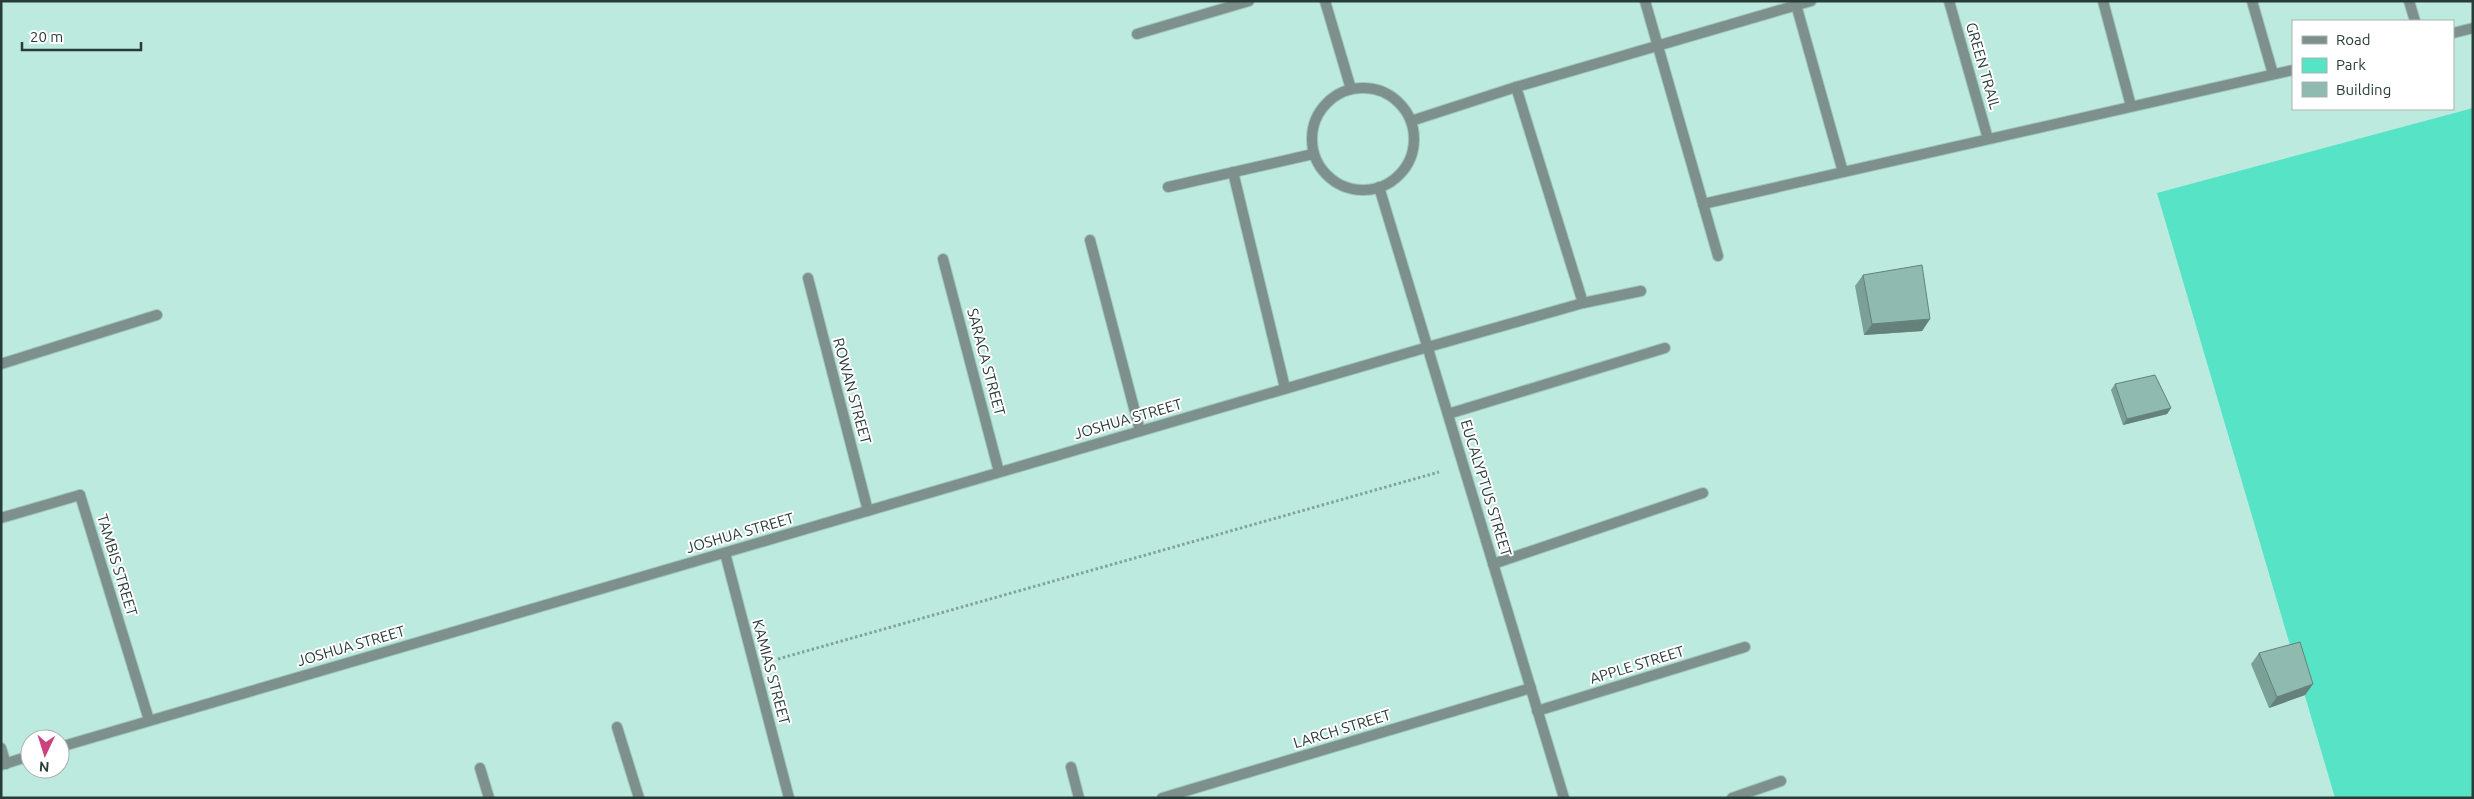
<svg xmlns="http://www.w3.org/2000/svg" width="2474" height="799" font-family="Ubuntu,sans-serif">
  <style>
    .green { fill: #57e3c6 }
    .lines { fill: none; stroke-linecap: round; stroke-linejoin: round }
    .lane-casing { stroke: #9fc7bc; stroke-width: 12 }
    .street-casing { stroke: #9fc7bc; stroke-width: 12 }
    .path { stroke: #81a39a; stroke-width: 3; stroke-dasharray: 2.5 2.5; stroke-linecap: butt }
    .lane { stroke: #7e908b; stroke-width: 10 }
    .street { stroke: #7e908b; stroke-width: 10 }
    .wall { fill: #7ba096 }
    .shaded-wall { fill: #64827a }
    .building { fill: #8fbaaf; stroke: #64827a }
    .labels { text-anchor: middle; stroke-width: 4; stroke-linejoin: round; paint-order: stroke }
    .street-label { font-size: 15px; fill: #293b36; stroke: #fff }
  </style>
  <rect width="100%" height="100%" fill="#bdeade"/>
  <polygon class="green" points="2473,108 2473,798 2335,798 2157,193"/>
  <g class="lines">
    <g class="lane-casing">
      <polyline id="lane" points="1,518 80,495"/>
    </g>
    <g class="street-casing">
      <g id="street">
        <polyline points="1325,1 1351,89"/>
        <polyline points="1645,1 1718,256"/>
        <polyline points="1795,1 1843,172"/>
        <polyline points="1949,1 1988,139"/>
        <polyline points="2103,1 2131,106"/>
        <polyline points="2252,1 2273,74"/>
        <polyline points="2409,1 2415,21"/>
        <polyline points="2453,33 2473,28"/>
        <polyline points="1137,34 1249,1"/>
        <polyline points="1516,87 1583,303"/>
        <circle cx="1363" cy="139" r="51"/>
        <polyline points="1411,121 1516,87 1811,1"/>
        <polyline points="1233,172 1285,388"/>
        <polyline points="1168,187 1313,154"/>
        <polyline points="1379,187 1564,798"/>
        <polyline points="1703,204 2293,70"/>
        <polyline points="1090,240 1140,431"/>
        <polyline points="943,259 999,472"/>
        <polyline points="808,278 868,511"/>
        <polyline points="1,364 157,315"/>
        <polyline points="1448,414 1665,348"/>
        <polyline points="80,495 149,720"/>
        <polyline points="725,553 789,798"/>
        <polyline points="1493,564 1703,493"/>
        <polyline points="1537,711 1745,647"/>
        <polyline points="617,727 639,798"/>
        <polyline points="60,747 1428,347 1583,303 1641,291"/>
        <polyline points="1,748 6,764"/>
        <polyline points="1,765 30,756"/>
        <polyline points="1071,767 1079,798"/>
        <polyline points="480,768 489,798"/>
        <polyline points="1162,798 1531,688"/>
        <polyline points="1732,798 1781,781"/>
      </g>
    </g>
    <polyline class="path" points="778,659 1439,472"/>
    <use href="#lane" class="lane"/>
    <use href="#street" class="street"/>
  </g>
  <g class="wall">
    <polygon points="1863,275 1930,319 1922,331 1864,335 1855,286"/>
    <polygon points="2115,384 2171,408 2167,414 2123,425 2111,390"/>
    <polygon points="2259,653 2313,684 2305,695 2269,708 2251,664"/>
  </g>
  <g class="shaded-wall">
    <polygon points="1930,319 1922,331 1864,335 1872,324"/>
    <polygon points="2171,408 2167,414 2123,425 2127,419"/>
    <polygon points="2313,684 2305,695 2269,708 2277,697"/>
  </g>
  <g class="building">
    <polygon points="1922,265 1930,319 1872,324 1863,275"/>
    <polygon points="2155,375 2171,408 2127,419 2115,384"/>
    <polygon points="2300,642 2313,684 2277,697 2259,653"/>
  </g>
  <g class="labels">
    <g class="street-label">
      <text transform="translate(1983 66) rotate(74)" y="5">GREEN TRAIL</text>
      <text transform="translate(986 362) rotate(75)" y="5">SARACA STREET</text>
      <text transform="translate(852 391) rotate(75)" y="5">ROWAN STREET</text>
      <text transform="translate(1128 419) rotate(-16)" y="5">JOSHUA STREET</text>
      <text transform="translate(1486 488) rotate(73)" y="5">EUCALYPTUS STREET</text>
      <text transform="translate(740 533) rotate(-16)" y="5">JOSHUA STREET</text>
      <text transform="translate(117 565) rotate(73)" y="5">TAMBIS STREET</text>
      <text transform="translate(351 646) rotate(-16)" y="5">JOSHUA STREET</text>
      <text transform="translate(1637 665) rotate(-17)" y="5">APPLE STREET</text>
      <text transform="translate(771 672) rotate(75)" y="5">KAMIAS STREET</text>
      <text transform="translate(1342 729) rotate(-17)" y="5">LARCH STREET</text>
    </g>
  </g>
  <rect width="2474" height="799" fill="none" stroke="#293b36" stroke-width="5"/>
  <rect x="2292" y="20" width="162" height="90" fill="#ffffff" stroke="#a9b1af"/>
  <rect x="2302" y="36" width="25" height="8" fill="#7e908b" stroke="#a9b1af"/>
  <text x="2336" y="45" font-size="15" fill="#293b36">Road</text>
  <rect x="2302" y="58" width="25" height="15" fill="#57e3c6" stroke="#a9b1af"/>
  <text x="2336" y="70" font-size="15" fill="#293b36">Park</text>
  <rect x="2302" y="82" width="25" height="15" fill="#8fbaaf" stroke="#a9b1af"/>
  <text x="2336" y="95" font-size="15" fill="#293b36">Building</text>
  <g transform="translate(45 754) rotate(184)"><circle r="24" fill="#ffffff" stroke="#a9b1af"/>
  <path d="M0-4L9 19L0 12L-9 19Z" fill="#ca427e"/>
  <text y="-8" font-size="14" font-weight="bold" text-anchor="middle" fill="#293b36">N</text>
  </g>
  <path d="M22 42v8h119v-8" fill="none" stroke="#293b36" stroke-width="2.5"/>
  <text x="30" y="42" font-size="15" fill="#293b36" stroke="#ffffff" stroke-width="4" paint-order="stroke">20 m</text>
</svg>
